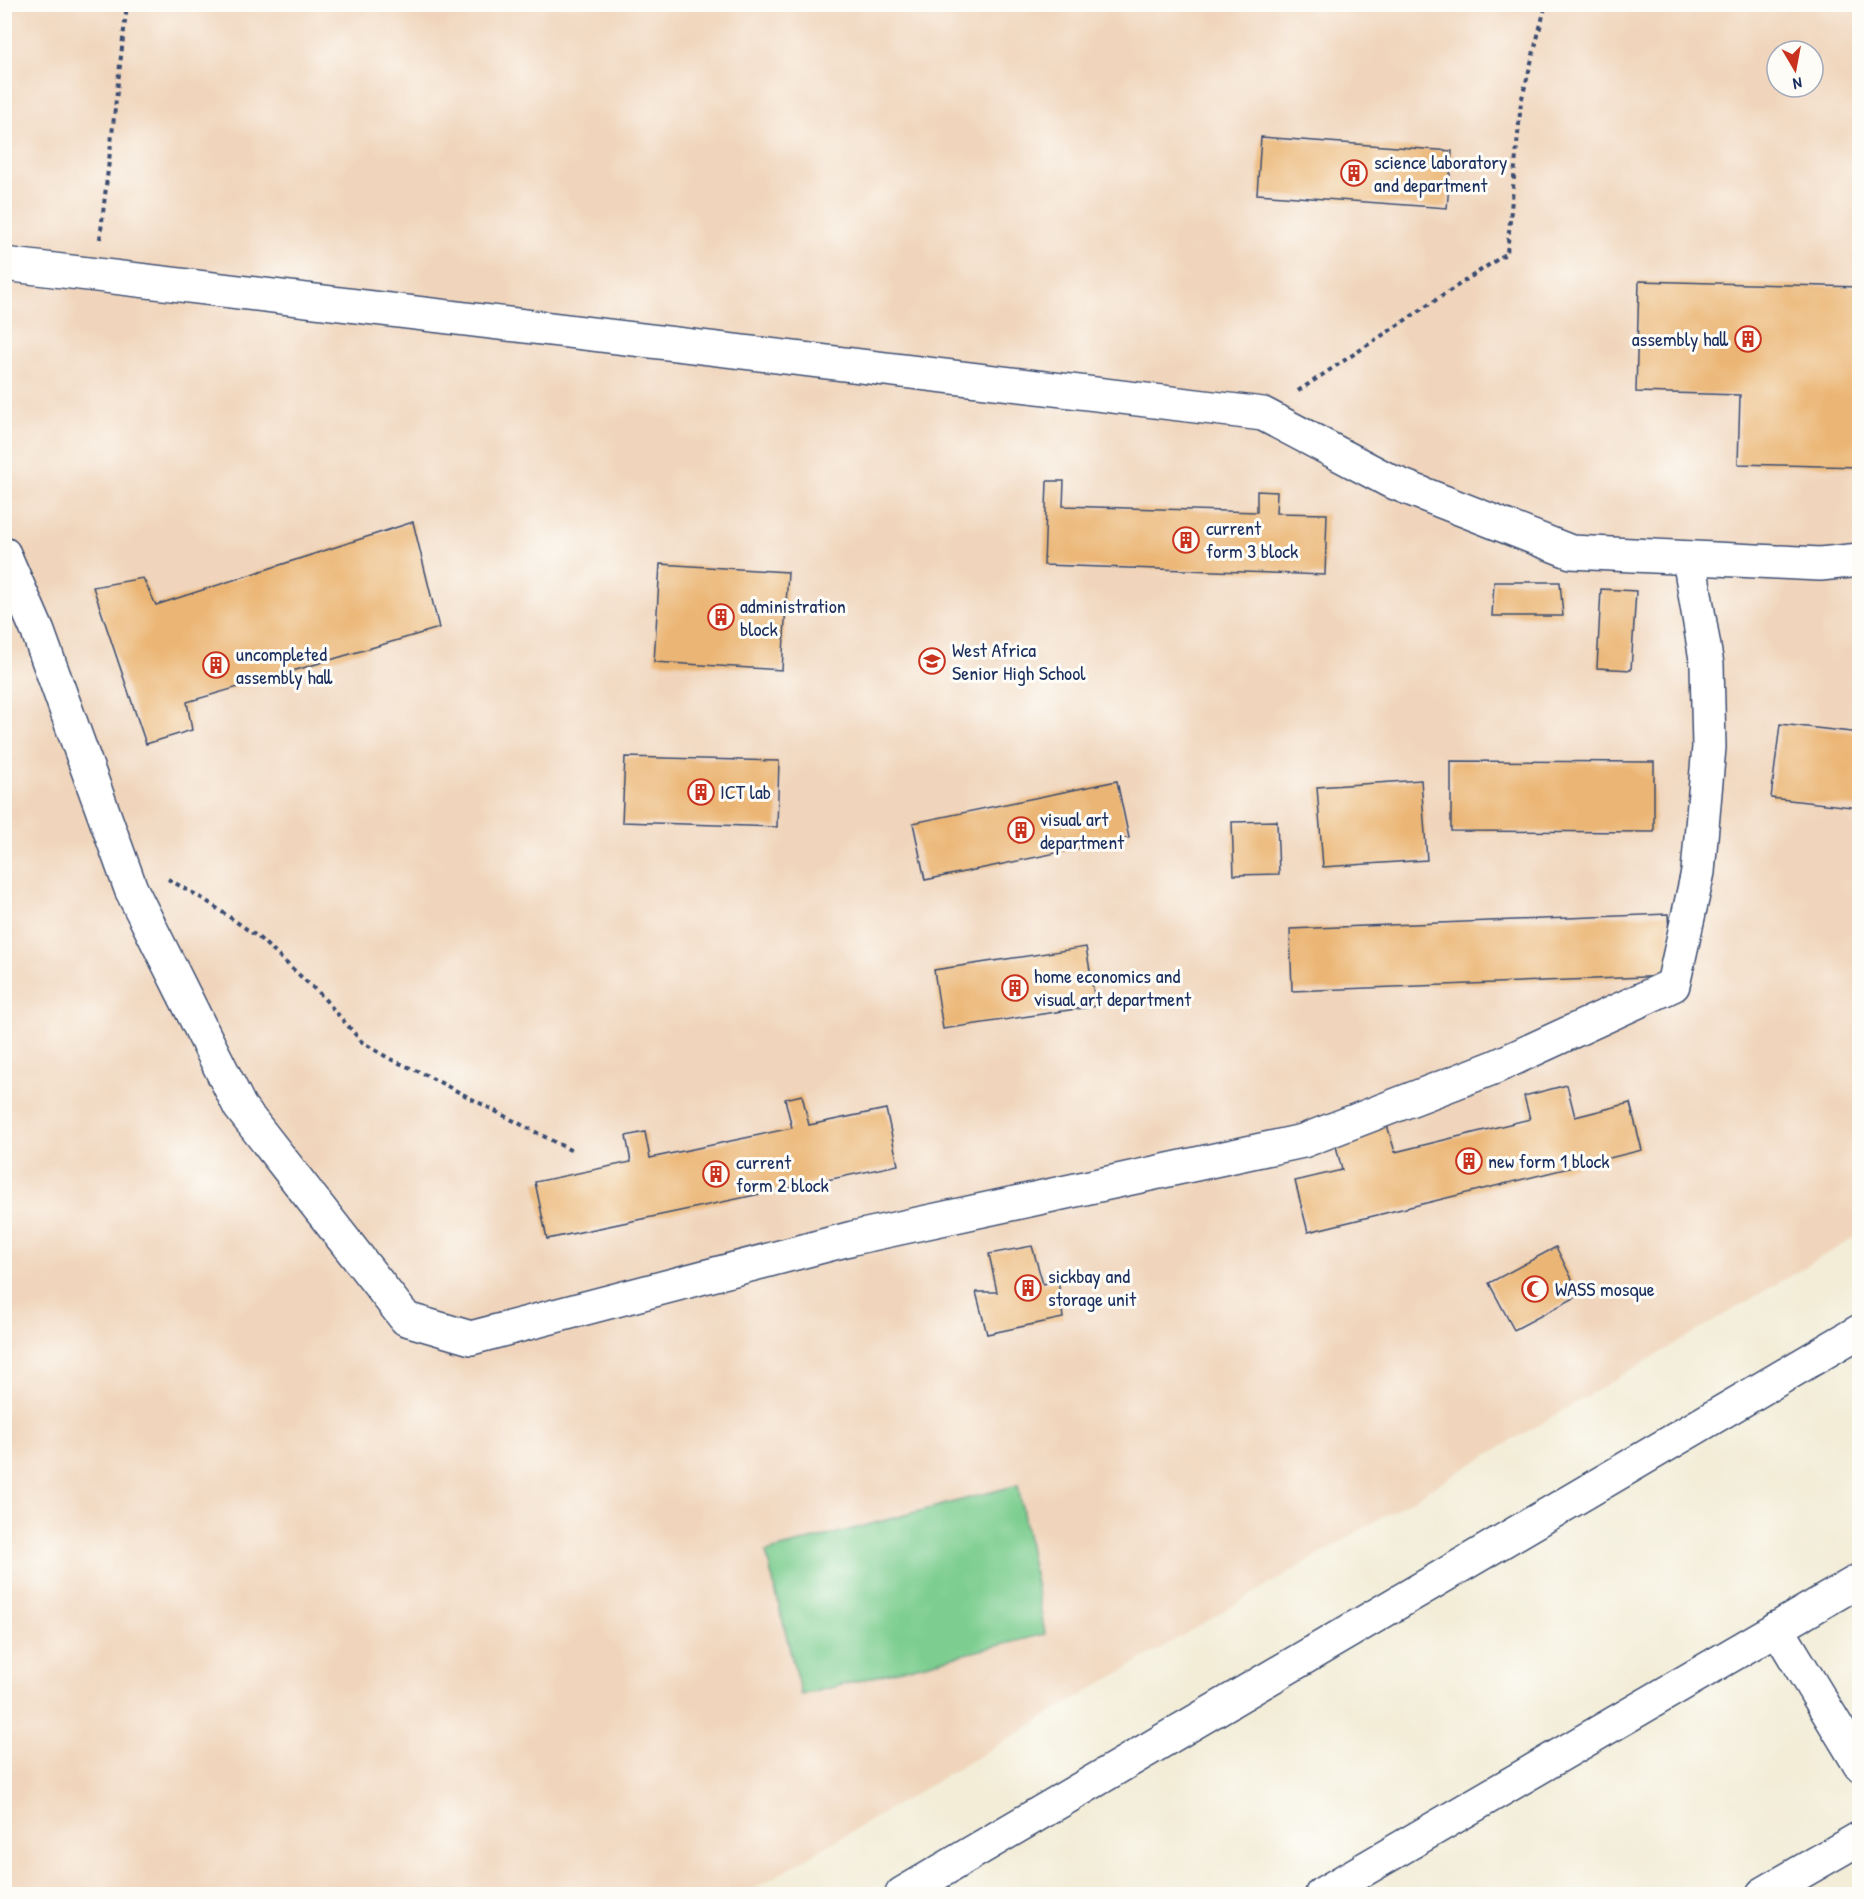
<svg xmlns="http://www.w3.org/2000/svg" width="1864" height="1899" font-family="'Patrick Hand',sans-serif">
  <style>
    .built { fill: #f0d5bc; fill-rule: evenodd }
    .green { fill: #7bcd8f; stroke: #4b7e76; stroke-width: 1.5 }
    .building { fill: #ebb674 }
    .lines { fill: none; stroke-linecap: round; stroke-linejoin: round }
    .minor-casing { stroke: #3b4c70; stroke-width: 36 }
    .path { stroke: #3b4c70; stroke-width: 4; stroke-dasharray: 4.5 4.5; stroke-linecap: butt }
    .minor { stroke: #fff; stroke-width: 33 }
    .labels { text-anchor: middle; stroke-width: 6; stroke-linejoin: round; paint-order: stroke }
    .poi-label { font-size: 20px; fill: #1b2f5e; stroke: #fdfcf7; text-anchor: start }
  </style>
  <rect width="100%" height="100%" fill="#fdfcf7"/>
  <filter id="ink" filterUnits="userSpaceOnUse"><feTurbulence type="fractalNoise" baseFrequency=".0167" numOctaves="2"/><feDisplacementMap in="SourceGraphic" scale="12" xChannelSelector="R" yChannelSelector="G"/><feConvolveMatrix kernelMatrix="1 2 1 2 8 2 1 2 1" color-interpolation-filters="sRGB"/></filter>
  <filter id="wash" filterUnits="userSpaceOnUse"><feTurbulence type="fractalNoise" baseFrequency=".008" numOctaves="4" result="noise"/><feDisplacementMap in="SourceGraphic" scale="24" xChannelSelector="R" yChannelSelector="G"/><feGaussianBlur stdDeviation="1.35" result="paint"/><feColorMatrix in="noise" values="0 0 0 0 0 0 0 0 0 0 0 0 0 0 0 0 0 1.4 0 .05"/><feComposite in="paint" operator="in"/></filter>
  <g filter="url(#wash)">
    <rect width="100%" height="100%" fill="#f3edd8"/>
    <path class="built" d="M5 5H1859V1235L746 1894H5ZM1777 51H1813V87H1777Z"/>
    <polygon class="green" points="1018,1485 1045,1634 801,1695 766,1552"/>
    <g id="blocks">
      <g class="building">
        <polygon points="1261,137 1452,151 1447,208 1257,194"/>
        <polygon points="1639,281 1860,287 1860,467 1738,464 1740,395 1636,392"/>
        <polygon points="1047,481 1064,481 1063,506 1257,512 1257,491 1277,492 1276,513 1327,514 1325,575 1044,565"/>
        <polygon points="413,522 439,628 187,702 192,730 146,744 93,587 143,578 156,605"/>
        <polygon points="660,564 788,572 782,670 654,662"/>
        <polygon points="1494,582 1560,582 1563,616 1492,616"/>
        <polygon points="1601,589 1636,591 1631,670 1597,668"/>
        <polygon points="1780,724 1860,733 1860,808 1771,798"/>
        <polygon points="625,757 779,761 777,827 622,822"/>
        <polygon points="1451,761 1654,762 1654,832 1451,831"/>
        <polygon points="1421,780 1427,860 1323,867 1317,787"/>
        <polygon points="1117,781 1129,838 925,880 913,823"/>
        <polygon points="1277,821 1279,874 1234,875 1232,822"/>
        <polygon points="1668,914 1671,976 1292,991 1290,929"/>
        <polygon points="1086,947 1096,1006 943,1029 934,970"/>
        <polygon points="1567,1085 1575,1117 1630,1103 1642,1150 1308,1232 1295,1181 1342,1170 1334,1138 1387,1125 1395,1152 1530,1119 1524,1096"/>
        <polygon points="802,1095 809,1125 886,1109 898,1165 547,1239 535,1182 631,1162 626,1136 645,1132 650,1158 792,1128 785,1099"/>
        <polygon points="1032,1246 1043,1284 1058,1280 1063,1318 987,1334 976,1292 997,1292 989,1254"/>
        <polygon points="1556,1247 1580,1295 1514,1330 1489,1283"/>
      </g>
    </g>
  </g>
  <g filter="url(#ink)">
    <use href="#blocks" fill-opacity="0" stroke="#3b4c70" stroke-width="1.5"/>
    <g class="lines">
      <g class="minor-casing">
        <g id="minor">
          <polyline points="4,264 1263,414 1390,481 1571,552 1820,564 1860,560"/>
          <polyline points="4,554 38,632 131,889 240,1107 406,1319 471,1338 853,1238 1303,1141 1495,1067 1673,985 1698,872 1709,747 1707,665 1689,558"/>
          <polyline points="1777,1628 1860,1765"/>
          <polyline points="902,1894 1860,1331"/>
          <polyline points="1322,1894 1860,1580"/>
          <polyline points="1763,1894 1860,1838"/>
        </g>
      </g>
      <g class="path">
        <polyline points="100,239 127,4"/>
        <polyline points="1298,391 1507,253 1521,102 1546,4"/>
        <polyline points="168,879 205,900 258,937 321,995 362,1042 390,1059 422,1073 574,1152"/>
      </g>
      <use href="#minor" class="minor"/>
    </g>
  </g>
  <defs>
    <g id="building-ring" transform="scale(1.35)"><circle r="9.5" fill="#fdfcf7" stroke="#c8321e" stroke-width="1.5"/><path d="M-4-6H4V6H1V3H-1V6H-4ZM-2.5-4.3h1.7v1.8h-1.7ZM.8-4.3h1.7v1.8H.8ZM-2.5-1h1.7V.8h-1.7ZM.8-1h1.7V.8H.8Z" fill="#c8321e"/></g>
    <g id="school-ring" transform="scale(1.35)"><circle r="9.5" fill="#fdfcf7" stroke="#c8321e" stroke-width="1.5"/><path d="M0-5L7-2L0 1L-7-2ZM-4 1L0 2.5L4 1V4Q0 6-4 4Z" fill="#c8321e"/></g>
    <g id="mosque-ring" transform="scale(1.35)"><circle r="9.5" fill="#fdfcf7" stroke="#c8321e" stroke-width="1.5"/><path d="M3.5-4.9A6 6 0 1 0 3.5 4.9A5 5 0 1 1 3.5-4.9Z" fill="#c8321e"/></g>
  </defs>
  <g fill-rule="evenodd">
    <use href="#building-ring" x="1354" y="173"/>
    <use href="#building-ring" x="1748" y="339"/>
    <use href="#building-ring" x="1186" y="540"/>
    <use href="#building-ring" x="721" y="617"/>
    <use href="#school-ring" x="932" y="661"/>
    <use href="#building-ring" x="216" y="665"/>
    <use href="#building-ring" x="701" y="792"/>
    <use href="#building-ring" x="1021" y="830"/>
    <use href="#building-ring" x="1015" y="988"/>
    <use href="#building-ring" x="1469" y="1161"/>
    <use href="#building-ring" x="716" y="1174"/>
    <use href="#building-ring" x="1028" y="1288"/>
    <use href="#mosque-ring" x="1535" y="1289"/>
  </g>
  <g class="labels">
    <g class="poi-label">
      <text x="1374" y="169">science laboratory<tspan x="1374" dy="23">and department</tspan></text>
      <text x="1728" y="346" text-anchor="end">assembly hall</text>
      <text x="1206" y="535">current<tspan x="1206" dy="23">form 3 block</tspan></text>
      <text x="740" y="613">administration<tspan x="740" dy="23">block</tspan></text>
      <text x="952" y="657">West Africa<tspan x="952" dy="23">Senior High School</tspan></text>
      <text x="236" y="661">uncompleted<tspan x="236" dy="23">assembly hall</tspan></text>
      <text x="720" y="799">ICT lab</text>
      <text x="1040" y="826">visual art<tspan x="1040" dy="23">department</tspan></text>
      <text x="1034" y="983">home economics and<tspan x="1034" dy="23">visual art department</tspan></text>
      <text x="1488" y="1168">new form 1 block</text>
      <text x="736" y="1169">current<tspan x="736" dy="23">form 2 block</tspan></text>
      <text x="1048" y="1283">sickbay and<tspan x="1048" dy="23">storage unit</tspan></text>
      <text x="1555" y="1296">WASS mosque</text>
    </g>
  </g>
  <rect width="1864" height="1899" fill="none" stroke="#fdfcf7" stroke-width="24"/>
  <g transform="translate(1795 69) rotate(170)"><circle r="28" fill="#fdfcf7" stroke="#a3aaba" stroke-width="1.5"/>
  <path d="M0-4.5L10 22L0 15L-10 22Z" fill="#c8321e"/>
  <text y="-9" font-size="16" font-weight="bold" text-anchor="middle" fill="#1b2f5e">N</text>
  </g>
</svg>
